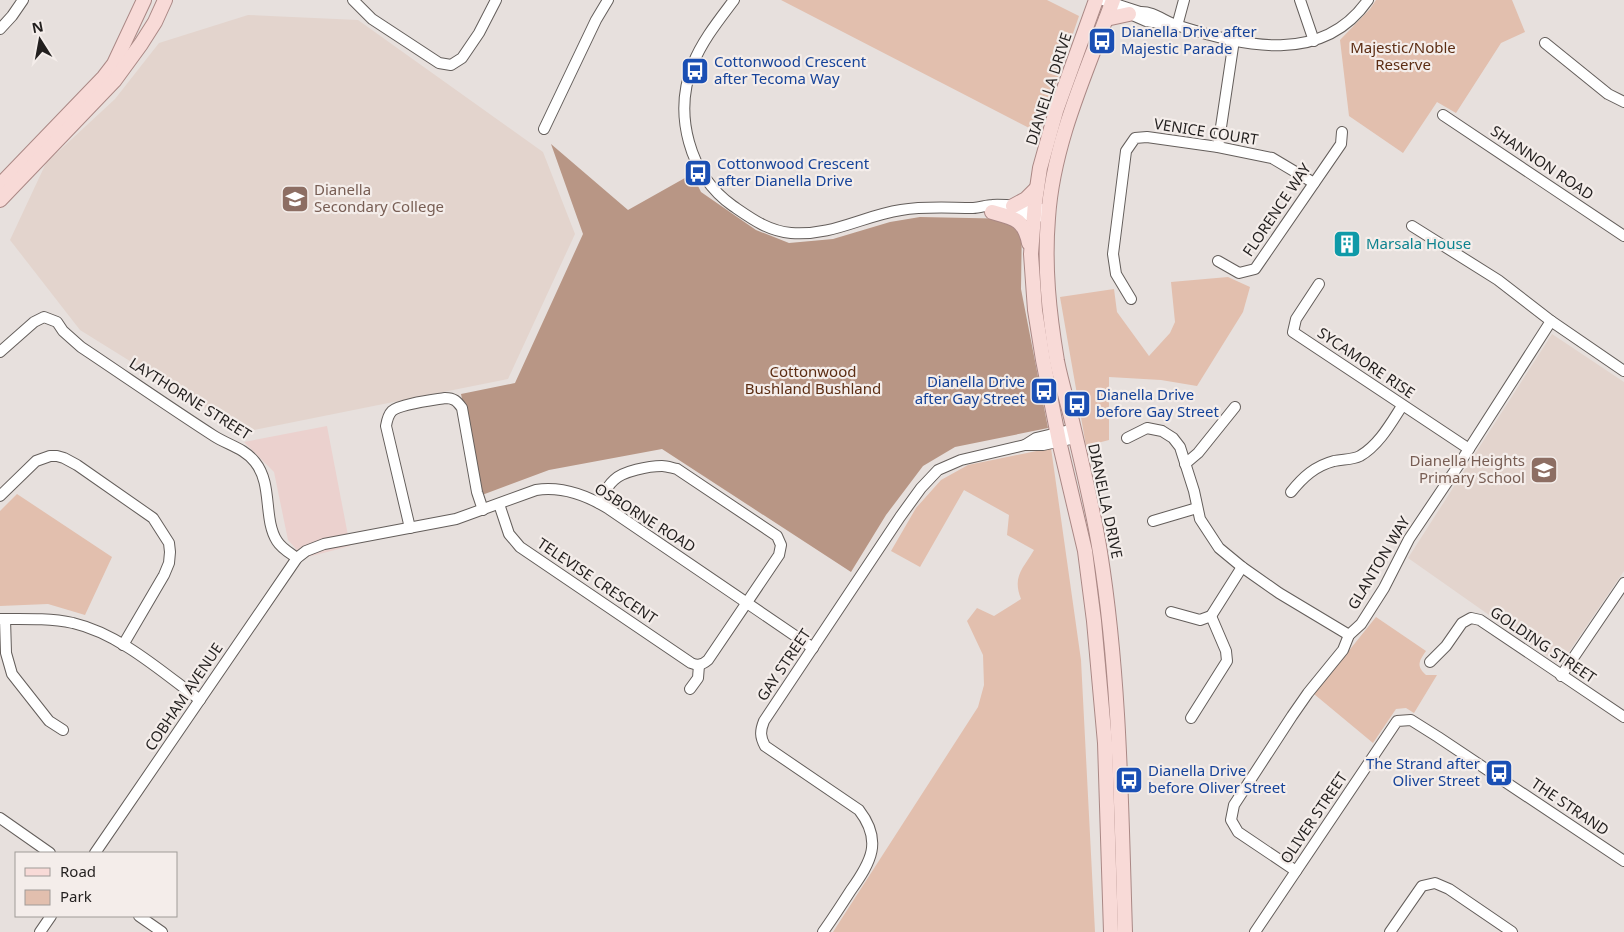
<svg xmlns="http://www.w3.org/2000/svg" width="1624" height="932" font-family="'Noto Sans',sans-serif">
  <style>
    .commercial { fill: #ebd1ce }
    .built { fill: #e3d4cd }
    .green { fill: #e2bfae }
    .forest { fill: #b89685 }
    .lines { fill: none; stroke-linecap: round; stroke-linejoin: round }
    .minor-casing { stroke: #645e5b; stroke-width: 12 }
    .major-casing { stroke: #aa8885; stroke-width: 16 }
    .minor { stroke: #fff; stroke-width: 10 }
    .major { stroke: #f8dad7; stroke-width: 14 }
    .labels { text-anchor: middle; stroke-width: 4.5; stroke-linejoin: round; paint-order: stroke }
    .transit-label { font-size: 15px; fill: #164399; stroke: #f4edea; text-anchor: start }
    .park-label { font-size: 15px; fill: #5c2d13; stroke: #f4edea }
    .street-label { font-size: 15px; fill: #221f1e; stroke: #f4edea }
    .education-label { font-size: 15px; fill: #785e54; stroke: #f4edea; text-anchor: start }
    .culture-label { font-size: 15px; fill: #0d838f; stroke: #f4edea; text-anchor: start }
  </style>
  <rect width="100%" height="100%" fill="#e7e0dd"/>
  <polygon class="commercial" points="327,426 350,546 304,558 288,540 274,472 244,442"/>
  <g class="built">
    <polygon points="248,15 358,20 543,152 575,234 508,379 244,432 80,330 10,240 46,163 115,99 159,43"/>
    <polygon points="1552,334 1624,382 1624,571 1560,665 1408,558"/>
  </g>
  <g class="green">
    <polygon points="781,0 1047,0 1079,16 1039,133"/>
    <polygon points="1376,0 1512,0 1525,32 1501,43 1456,113 1437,102 1403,153 1349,116 1340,40 1370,9"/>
    <polygon points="1228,277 1250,287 1243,312 1197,386 1161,380 1109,377 1109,440 1086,446 1060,297 1114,289 1117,312 1149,356 1170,333 1175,322 1171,282"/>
    <path d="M1051 448 1081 660 1095 932H833L978 707 984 685 983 655 967 621 977 608 994 616 1021 599C1012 576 1023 569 1034 550L1007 535 1009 515 964 490 920 567 891 551 916 508 941 480 968 465Z"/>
    <polygon points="17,494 112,557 85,615 48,604 0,606 0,511"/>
    <path d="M1376 617 1426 651C1419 661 1416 666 1426 675H1437L1414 713 1406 708 1396 709 1373 743 1314 694Z"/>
  </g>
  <polygon class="forest" points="551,144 628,210 692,174 701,192 756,230 789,243 833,239 890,222 920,217 1022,219 1021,289 1048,428 955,447 923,466 886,515 851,572 662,449 549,470 482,495 461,394 515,383 583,234"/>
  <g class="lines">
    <g class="minor-casing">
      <g id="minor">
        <polyline points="353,0 372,19 439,63 451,65 462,58 479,33 496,0"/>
        <path d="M734 0C719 20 702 41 693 64 673 114 689 175 733 206 752 219 768 231 791 233 833 236 862 216 901 210 925 206 949 208 973 208 980 208 986 205 992 205 1008 204 1025 207 1041 209"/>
        <path d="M1103 0 1140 12C1154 11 1166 23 1179 26 1244 46 1322 66 1368 0"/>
        <polyline points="1300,0 1314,41"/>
        <polyline points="1130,14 1146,21 1166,24"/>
        <polyline points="1177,26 1184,0"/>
        <polyline points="0,29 12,16 23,0"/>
        <polyline points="1545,43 1608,94 1624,102"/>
        <polyline points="1443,115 1624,236"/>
        <polyline points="544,129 596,20 608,0"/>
        <polyline points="1218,147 1234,40"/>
        <polyline points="1007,213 1048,217"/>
        <polyline points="1412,226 1498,280 1551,321 1624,371"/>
        <polyline points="1218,261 1239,273 1255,269 1341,144 1342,132"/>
        <polyline points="1319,284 1296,319 1293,332 1469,449"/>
        <polyline points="1131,299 1116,274 1113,254 1126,151 1135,138 1147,137 1218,147 1272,158 1314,183"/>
        <path d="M0 352 34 322 44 317 57 322 63 331 81 347C126 377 169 407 214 436 228 445 244 448 255 462 273 484 263 519 277 541 282 549 290 553 297 558"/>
        <polyline points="1127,438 1147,428 1162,431 1173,438 1180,447 1194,491 1200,519 1219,548 1242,567 1279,593 1349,635"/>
        <polyline points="1025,445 1036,438 1074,429"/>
        <polyline points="1185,464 1198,453 1235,407"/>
        <path d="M1291 492C1303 477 1315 466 1334 461 1343 459 1352 460 1360 456 1379 445 1391 423 1402 406"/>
        <polyline points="0,496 36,461 50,456 57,456 64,458 77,465 153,518 169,543 170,552 169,563 164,575 123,645"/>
        <path d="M499 504 509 534 520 547 691 663C698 666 702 665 708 660L779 555 781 545 777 536 677 469C672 468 667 466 662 466 649 466 623 471 614 480 607 486 603 495 599 503"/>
        <polyline points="1153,521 1197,508"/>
        <path d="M410 528 386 426C387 420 388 415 392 411 400 404 433 400 445 398 454 398 457 401 462 408L477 492 483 510"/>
        <polyline points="1171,612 1200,620 1211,616"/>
        <polyline points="1211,616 1242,567"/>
        <path d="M0 619C24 619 49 618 73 623 120 634 162 672 200 700"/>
        <polyline points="5,619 6,653 12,674 49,721 63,730"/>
        <polyline points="1430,662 1446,646 1462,623 1471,618 1480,620 1624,717"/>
        <polyline points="1561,676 1624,583"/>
        <polyline points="690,689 698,678 699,665"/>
        <polyline points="1191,718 1227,661 1226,651 1211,616"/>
        <polyline points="0,818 50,853"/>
        <path d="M95 853 297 558 306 551 324 544 456 519 536 490C562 486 588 496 609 509L813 648"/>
        <polyline points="1296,871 1238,832 1231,820 1234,805 1292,716 1308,693 1343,650 1349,635 1361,624 1384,588 1409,539 1458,466 1551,321"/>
        <polyline points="139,916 162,932"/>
        <polyline points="40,932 51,916"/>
        <path d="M823 932C833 918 842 904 851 890 871 862 883 841 859 810L765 746C760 737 760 731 764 721L900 517 921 488 938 470 961 460 1025 445H1043L1075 438"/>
        <polyline points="1255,932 1397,721 1411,720 1438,737 1624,861"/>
        <polyline points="1390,932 1422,886 1435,883 1449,889 1512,932"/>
      </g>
    </g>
    <g class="major-casing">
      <g id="major">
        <polyline points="1096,0 1056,111 1040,168 1035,202 1031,254 1035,310 1043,360 1059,441 1085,551 1094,621 1105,743 1111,932"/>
        <path d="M1113 0C1087 71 1053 142 1048 218 1044 267 1049 313 1057 361 1061 381 1067 401 1072 421 1082 464 1093 508 1100 552 1120 677 1121 805 1125 932"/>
        <polyline points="1106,19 1129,14"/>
        <polyline points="0,185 104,77 114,64 144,0"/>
        <polyline points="0,200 114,81 141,44 155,22 165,0"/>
        <polyline points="1013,206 1026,199 1037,188"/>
        <path d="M992 212C1014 218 1024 219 1029 243"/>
      </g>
    </g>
    <use href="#minor" class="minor"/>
    <use href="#major" class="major"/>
  </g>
  <defs>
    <g id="bus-square" transform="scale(1.4375)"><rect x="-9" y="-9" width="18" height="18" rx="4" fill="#1a4fb4" stroke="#f4edea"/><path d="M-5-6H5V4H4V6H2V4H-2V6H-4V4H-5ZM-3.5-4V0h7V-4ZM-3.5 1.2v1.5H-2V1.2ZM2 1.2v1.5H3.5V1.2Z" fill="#fff"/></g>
    <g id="school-square" transform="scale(1.4375)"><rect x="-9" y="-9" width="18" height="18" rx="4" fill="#8d6e63" stroke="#f4edea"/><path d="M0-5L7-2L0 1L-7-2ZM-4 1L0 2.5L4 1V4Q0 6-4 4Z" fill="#fff"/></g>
    <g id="building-square" transform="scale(1.4375)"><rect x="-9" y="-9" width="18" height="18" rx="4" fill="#0f9aa8" stroke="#f4edea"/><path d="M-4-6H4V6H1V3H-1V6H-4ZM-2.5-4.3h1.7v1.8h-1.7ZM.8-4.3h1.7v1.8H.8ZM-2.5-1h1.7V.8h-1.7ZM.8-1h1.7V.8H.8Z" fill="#fff"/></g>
  </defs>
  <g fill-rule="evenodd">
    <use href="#bus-square" x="1102" y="41"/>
    <use href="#bus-square" x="695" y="71"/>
    <use href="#bus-square" x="698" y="173"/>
    <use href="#school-square" x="295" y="199"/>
    <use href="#building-square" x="1347" y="244"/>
    <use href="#bus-square" x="1044" y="391"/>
    <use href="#bus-square" x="1077" y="404"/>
    <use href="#school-square" x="1544" y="470"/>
    <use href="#bus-square" x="1499" y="773"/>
    <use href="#bus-square" x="1129" y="780"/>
  </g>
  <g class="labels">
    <g class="transit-label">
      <text x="1121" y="37">Dianella Drive after<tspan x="1121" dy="17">Majestic Parade</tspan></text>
      <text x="714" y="67">Cottonwood Crescent<tspan x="714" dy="17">after Tecoma Way</tspan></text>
      <text x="717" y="169">Cottonwood Crescent<tspan x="717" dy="17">after Dianella Drive</tspan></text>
      <text x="1025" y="387" text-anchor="end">Dianella Drive<tspan x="1025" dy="17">after Gay Street</tspan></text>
      <text x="1096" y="400">Dianella Drive<tspan x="1096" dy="17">before Gay Street</tspan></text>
      <text x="1480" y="769" text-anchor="end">The Strand after<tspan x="1480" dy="17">Oliver Street</tspan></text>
      <text x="1148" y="776">Dianella Drive<tspan x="1148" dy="17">before Oliver Street</tspan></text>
    </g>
    <g class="park-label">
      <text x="1403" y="53">Majestic/Noble<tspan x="1403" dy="17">Reserve</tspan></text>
      <text x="813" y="377">Cottonwood<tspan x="813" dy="17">Bushland Bushland</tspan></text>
    </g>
    <g class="street-label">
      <text transform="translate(1049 89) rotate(-72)" y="5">DIANELLA DRIVE</text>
      <text transform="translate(1206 132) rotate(9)" y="5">VENICE COURT</text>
      <text transform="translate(1542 163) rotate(34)" y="5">SHANNON ROAD</text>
      <text transform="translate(1277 210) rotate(-56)" y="5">FLORENCE WAY</text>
      <text transform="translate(1366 363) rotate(34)" y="5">SYCAMORE RISE</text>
      <text transform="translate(190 399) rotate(32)" y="5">LAYTHORNE STREET</text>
      <text transform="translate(1105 501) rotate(78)" y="5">DIANELLA DRIVE</text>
      <text transform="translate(645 518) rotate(32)" y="5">OSBORNE ROAD</text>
      <text transform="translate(1379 563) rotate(-59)" y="5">GLANTON WAY</text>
      <text transform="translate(597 581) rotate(34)" y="5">TELEVISE CRESCENT</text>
      <text transform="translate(1543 645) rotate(34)" y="5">GOLDING STREET</text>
      <text transform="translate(784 665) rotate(-56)" y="5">GAY STREET</text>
      <text transform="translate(184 697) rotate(-56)" y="5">COBHAM AVENUE</text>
      <text transform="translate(1570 807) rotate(34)" y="5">THE STRAND</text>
      <text transform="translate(1314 818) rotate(-56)" y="5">OLIVER STREET</text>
    </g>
    <g class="education-label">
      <text x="314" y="195">Dianella<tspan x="314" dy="17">Secondary College</tspan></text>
      <text x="1525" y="466" text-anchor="end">Dianella Heights<tspan x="1525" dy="17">Primary School</tspan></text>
    </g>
    <g class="culture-label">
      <text x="1366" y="249">Marsala House</text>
    </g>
  </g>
  <rect x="15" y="852" width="162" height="65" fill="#f4edea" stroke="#a09b98"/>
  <rect x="25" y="868" width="25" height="8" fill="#f8dad7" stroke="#a09b98"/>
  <text x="60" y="877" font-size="15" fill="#221f1e">Road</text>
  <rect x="25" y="890" width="25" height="15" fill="#e2bfae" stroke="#a09b98"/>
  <text x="60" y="902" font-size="15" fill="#221f1e">Park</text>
  <g transform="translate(40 40) rotate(349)" stroke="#f4edea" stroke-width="4" paint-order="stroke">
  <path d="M0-4L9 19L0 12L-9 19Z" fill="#221f1e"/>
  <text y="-8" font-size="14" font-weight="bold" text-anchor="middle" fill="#221f1e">N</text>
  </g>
</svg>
